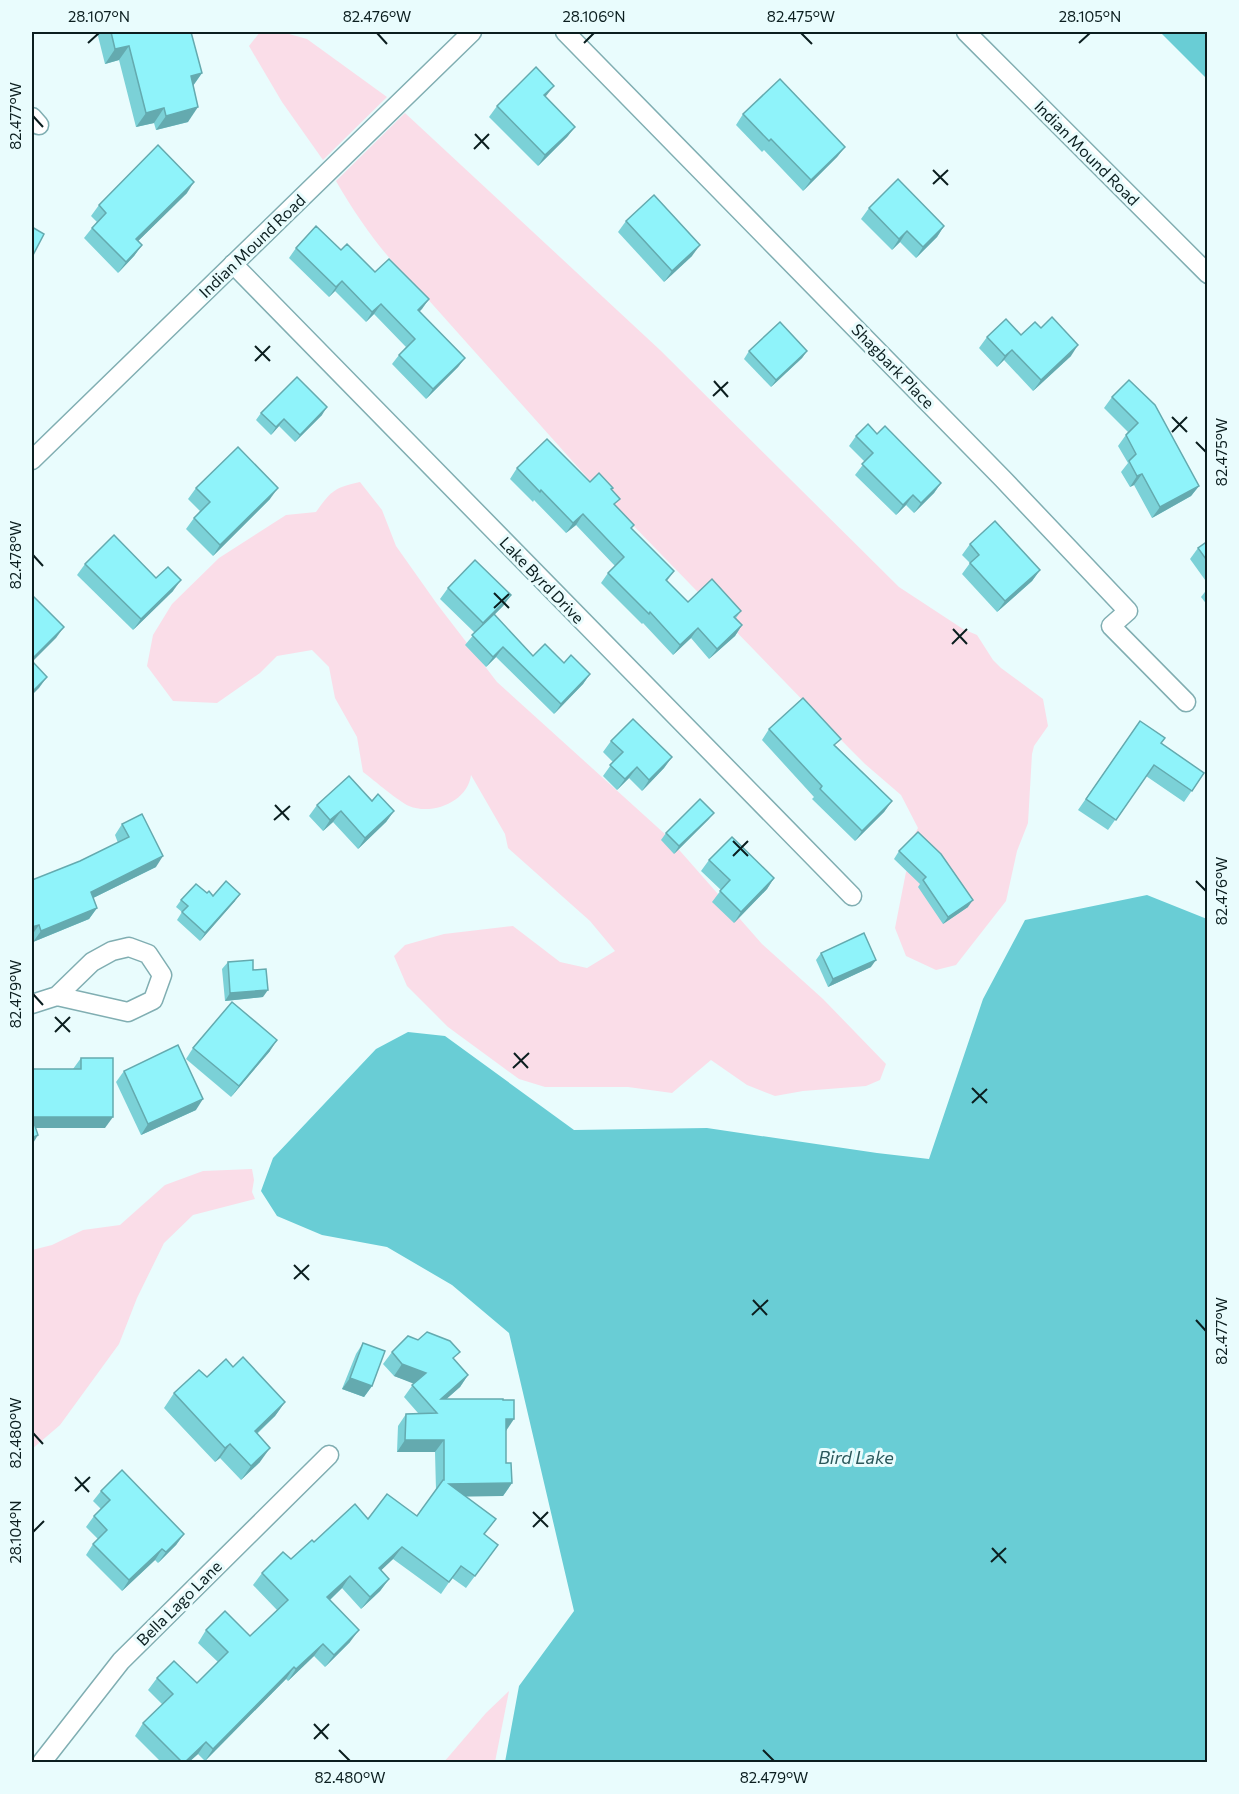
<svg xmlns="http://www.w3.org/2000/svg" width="1239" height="1794" font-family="Commissioner,sans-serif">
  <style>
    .green { fill: #fadde8 }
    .water { fill: #69cdd5 }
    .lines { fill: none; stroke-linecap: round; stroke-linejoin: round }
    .street-casing { stroke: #80aeb2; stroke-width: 21 }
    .street { stroke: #fff; stroke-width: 18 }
    .wall { fill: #7bd1d7 }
    .shaded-wall { fill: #64aaaf }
    .building { fill: #8ff3fa; stroke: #64aaaf; stroke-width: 1.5 }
    .ticks { fill: none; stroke: #0b1e1f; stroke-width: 2 }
    .labels { text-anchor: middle; stroke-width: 6; stroke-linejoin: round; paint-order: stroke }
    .street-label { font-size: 16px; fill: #0b1e1f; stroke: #e9fcfd }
    .water-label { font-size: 18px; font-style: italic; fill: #2b585b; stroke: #e9fcfd }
    .neatline { fill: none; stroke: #0b1e1f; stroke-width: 2 }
    .ticks-label { font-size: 15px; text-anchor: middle; fill: #0b1e1f }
  </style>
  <rect width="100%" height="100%" fill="#e9fcfd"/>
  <g class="green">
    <polygon points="260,32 282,32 307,39 387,97 323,160 282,102 249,46"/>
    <path d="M405 113 660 350 899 587 963 629 977 635 993 660 1001 668 1043 699 1048 726 1034 746 1032 754 1028 823 1017 851 1006 901 956 965 936 970 906 956 895 928 906 872 917 856 912 839 918 828 901 795 865 764 849 748 592 483 425 296C388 260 362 226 336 181Z"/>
    <path d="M360 482 382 510 396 546 437 604 497 682 666 835 762 944 823 999 886 1064 880 1080 866 1086 803 1091 775 1096 747 1085 711 1060 672 1093 628 1087H545L519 1079 448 1027 407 986 394 956 405 945 444 934 513 926 560 962 587 968 615 951 590 921 508 848 505 834 471 775C468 801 433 816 409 806 398 801 375 781 363 772L357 737 335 698 329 667 312 650 277 656 260 673 217 703 173 701 147 666 153 635 172 604 219 558 286 515 316 512C332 490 334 488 360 482Z"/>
    <polygon points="252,1169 254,1180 252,1192 255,1199 193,1215 164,1243 137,1298 119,1344 60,1425 32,1449 32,1250 52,1245 83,1230 120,1225 165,1185 203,1171"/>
    <polygon points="509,1691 495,1762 444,1762 486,1713"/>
  </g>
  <g class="water">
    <polygon points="1160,32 1207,32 1207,79"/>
    <polygon points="1147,895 1207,919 1207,1762 505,1762 519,1686 574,1611 509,1333 452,1285 387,1247 322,1235 277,1216 261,1191 273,1158 376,1049 408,1032 445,1036 574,1130 707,1128 877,1153 929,1159 983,999 1025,920"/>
  </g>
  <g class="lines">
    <g class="street-casing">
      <g id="street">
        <polyline points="565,32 1003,479 1128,611 1111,626 1186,702"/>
        <polyline points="966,32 1208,274"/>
        <polyline points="32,117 39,125"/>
        <polyline points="233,264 852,896"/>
        <polyline points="32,460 472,32"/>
        <polyline points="32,1004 57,996 92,962 112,951 129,947 148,954 162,975 153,1000 128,1012 57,996"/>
        <polyline points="42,1762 121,1661 329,1455"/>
      </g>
    </g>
    <use href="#street" class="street"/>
  </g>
  <g class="wall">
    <polygon points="97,32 191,32 202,73 193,86 188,122 156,130 154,123 136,127 119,60 105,64"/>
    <polygon points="545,97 575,127 567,137 538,166 489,117 497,106"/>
    <polygon points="743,114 845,147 837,157 803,191 764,150 762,152 736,125"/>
    <polygon points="187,193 138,241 142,245 134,256 118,273 84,238 92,228 97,222 91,216 99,205"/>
    <polygon points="869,208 944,226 937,237 916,258 900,242 892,250 861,219"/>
    <polygon points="626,221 692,256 664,282 618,232"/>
    <polygon points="296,248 341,250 375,272 429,299 419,312 465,358 458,367 426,399 392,364 399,355 406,347 374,314 366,322 335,291 329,297 289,258"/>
    <polygon points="1041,328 1071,356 1033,391 1004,360 997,367 979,348 987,337 1021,335"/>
    <polygon points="749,351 807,351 802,358 771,387 744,359"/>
    <polygon points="1112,397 1199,486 1191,496 1152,518 1134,485 1130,487 1121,472 1128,463 1118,446 1128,432 1104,408"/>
    <polygon points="261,413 322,415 295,442 279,426 271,435 256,420"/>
    <polygon points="877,434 941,483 934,493 914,513 906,505 896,515 855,475 865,462 849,446 856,436"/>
    <polygon points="517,468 590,482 611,490 615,506 631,529 674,571 667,581 688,602 741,611 736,618 742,625 735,636 709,659 691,638 673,655 643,623 642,624 601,583 608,573 615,566 576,525 566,533 534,500 533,502 510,479"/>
    <polygon points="196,488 270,499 213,556 186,529 194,518 200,511 188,499"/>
    <polygon points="1208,541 1208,584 1190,559 1198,548"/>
    <polygon points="970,544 1040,570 1032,581 997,612 962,574 970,563 962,555"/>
    <polygon points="85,564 156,578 173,591 133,630 77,575"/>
    <polygon points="448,588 511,595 503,606 494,615 533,656 564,663 590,674 583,684 554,714 496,657 486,667 465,645 475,633 440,599"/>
    <polygon points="1208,588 1208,606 1201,597"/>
    <polygon points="1140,721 1161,743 1204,773 1184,802 1146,776 1108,830 1078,810"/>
    <polygon points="769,729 836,746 892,801 884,812 855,841 812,799 814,797 762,740"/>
    <polygon points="611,741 672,757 664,768 642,791 629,778 617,790 603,776 613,762 603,752"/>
    <polygon points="372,801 394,811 386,822 358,849 333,822 323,831 309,816 317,805"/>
    <polygon points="714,813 708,820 674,854 661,840 666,833"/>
    <polygon points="122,824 156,867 93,898 97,908 89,919 33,942 32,937 32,880 80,861 118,843 115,835"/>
    <polygon points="899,851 968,907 943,924 918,887 920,884 894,859"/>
    <polygon points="709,860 774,878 767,889 734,923 712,902 721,890 701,871"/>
    <polygon points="207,893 213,896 235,901 200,941 177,920 182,912 176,907 181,900"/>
    <polygon points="821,953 871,967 828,987 816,960"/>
    <polygon points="228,962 253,970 263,997 225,1001 222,969"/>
    <polygon points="193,1048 270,1051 231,1097 186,1059"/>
    <polygon points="81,1058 105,1128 36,1128 32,1069 73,1069"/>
    <polygon points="124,1071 196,1110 141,1135 116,1082"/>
    <polygon points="363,1343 372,1386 364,1397 342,1389 356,1354"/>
    <polygon points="392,1352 454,1360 468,1375 460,1387 446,1399 506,1431 506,1463 512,1483 503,1496 465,1496 484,1535 498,1545 466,1588 452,1578 441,1594 393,1559 381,1570 389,1579 380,1591 361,1609 342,1588 330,1600 350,1642 325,1667 314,1656 288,1681 286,1679 205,1761 198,1754 189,1762 161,1762 135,1736 143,1723 163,1705 148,1690 157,1678 197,1683 218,1662 198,1643 206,1630 250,1636 277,1610 253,1585 262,1573 291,1559 314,1542 368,1519 417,1516 436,1490 435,1452 397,1452 398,1426 406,1414 418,1413 404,1397 414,1383 394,1376 383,1364"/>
    <polygon points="233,1367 285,1402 275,1416 257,1434 260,1462 241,1480 220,1458 215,1462 164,1408 174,1393 207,1377"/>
    <polygon points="101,1491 184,1534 176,1545 158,1563 155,1560 122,1591 86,1555 93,1544 98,1539 86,1527 94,1516 101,1509 93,1501"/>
  </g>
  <g class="shaded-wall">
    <polygon points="129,46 119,60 105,64 115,49"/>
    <polygon points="202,73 192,87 191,76"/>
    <polygon points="554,86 546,96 536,106 544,95"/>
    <polygon points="198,107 188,122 156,130 166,116"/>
    <polygon points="164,108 154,123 136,127 146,113"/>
    <polygon points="575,127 567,137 538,166 545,155"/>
    <polygon points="845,147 837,157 803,191 811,180"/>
    <polygon points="194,182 187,193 129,250 136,239"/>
    <polygon points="944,226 937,237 916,258 923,247"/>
    <polygon points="907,231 900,242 892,250 899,239"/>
    <polygon points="142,245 134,256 118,273 126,262"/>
    <polygon points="700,245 692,256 664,282 672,271"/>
    <polygon points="342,281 335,291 329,297 336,287"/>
    <polygon points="429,299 422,309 411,320 418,310"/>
    <polygon points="381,304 374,314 366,322 372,312"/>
    <polygon points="1078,345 1071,356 1033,391 1041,380"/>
    <polygon points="1012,350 1004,360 997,367 1005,356"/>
    <polygon points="807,351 802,358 771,387 776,380"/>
    <polygon points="465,358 458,367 426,399 433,389"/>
    <polygon points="327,407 322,415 295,442 300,435"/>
    <polygon points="284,419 279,426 271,435 276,427"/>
    <polygon points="1142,474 1134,485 1130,487 1137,476"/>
    <polygon points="941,483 934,493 914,513 921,503"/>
    <polygon points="1199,486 1191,496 1152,518 1160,507"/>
    <polygon points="278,488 270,499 213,556 220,545"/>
    <polygon points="913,495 906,505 896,515 903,505"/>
    <polygon points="583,514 576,525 566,533 573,523"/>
    <polygon points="1040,570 1032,581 997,612 1005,601"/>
    <polygon points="181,580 173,591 133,630 141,619"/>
    <polygon points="511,595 503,606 475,634 483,623"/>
    <polygon points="742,625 735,636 709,659 717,649"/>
    <polygon points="64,627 56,638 32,662 32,659"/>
    <polygon points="698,628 691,638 673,655 680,645"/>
    <polygon points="503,647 496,657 486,667 493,657"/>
    <polygon points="590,674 583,684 554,714 561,704"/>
    <polygon points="47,677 39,688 32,695 32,692"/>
    <polygon points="672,757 664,768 642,791 649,780"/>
    <polygon points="637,767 629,778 617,790 625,779"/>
    <polygon points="892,801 884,812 855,841 862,831"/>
    <polygon points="341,811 333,822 323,831 330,820"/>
    <polygon points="394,811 386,822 358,849 365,838"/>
    <polygon points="714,813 708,820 674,854 679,846"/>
    <polygon points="163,856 156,867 83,903 91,892"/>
    <polygon points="774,878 767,889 734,923 741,912"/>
    <polygon points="240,894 235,901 200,941 205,933"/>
    <polygon points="973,900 968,907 943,924 948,917"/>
    <polygon points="97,908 89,919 33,942 41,931"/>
    <polygon points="39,925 32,935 32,927"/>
    <polygon points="876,960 871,967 828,987 833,979"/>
    <polygon points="268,990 263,997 225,1001 230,993"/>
    <polygon points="277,1040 270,1051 231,1097 239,1086"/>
    <polygon points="203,1099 196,1110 141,1135 148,1124"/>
    <polygon points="32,1117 113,1117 105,1128 32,1128"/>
    <polygon points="38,1135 32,1145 32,1138"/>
    <polygon points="402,1364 426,1373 417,1385 394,1376"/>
    <polygon points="468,1375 460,1387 433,1411 441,1399"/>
    <polygon points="350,1378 372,1386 364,1397 342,1389"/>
    <polygon points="285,1402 275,1416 244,1445 255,1431"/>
    <polygon points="506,1419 514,1419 506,1431"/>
    <polygon points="405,1440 444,1440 435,1452 397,1452"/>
    <polygon points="230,1444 220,1458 215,1462 225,1448"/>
    <polygon points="270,1448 260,1462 241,1480 251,1466"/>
    <polygon points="512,1483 503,1496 441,1497 449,1484"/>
    <polygon points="184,1534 176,1545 158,1563 166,1552"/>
    <polygon points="402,1547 393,1559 371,1580 379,1568"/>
    <polygon points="162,1549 155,1560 122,1591 129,1580"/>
    <polygon points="350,1576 342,1588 319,1610 327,1597"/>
    <polygon points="389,1579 380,1591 361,1609 370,1597"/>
    <polygon points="359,1630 350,1642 325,1667 334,1655"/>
    <polygon points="323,1644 314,1656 288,1681 296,1669"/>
    <polygon points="294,1667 286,1679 205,1761 213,1749"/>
    <polygon points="206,1742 198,1754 189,1762 185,1762"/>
  </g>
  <g class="building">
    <polygon points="111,32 191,32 202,73 191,76 198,107 166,116 164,108 146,113 129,46 115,49"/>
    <polygon points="536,67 554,86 544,95 575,127 545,155 497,106"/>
    <polygon points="780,79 845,147 811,180 771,139 769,141 743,114"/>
    <polygon points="158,145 194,182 136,239 142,245 126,262 92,228 106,213 99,205"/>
    <polygon points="898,179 944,226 923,247 907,231 899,239 869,208"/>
    <polygon points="654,195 700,245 672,271 626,221"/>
    <polygon points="316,226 341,250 347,244 375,272 389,259 429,299 418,310 465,358 433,389 399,355 415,339 381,304 372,312 342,281 336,287 296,248"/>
    <polygon points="32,227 44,234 32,257"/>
    <polygon points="1052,317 1078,345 1041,380 1012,350 1005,356 987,337 1006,319 1021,335 1035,322 1041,328"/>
    <polygon points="780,322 807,351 776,380 749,351"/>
    <polygon points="297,377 327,407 300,435 284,419 276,427 261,413"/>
    <polygon points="1129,380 1155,405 1199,486 1160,507 1142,474 1137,476 1129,461 1136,454 1126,435 1138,423 1112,397"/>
    <polygon points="868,424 877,434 885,426 941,483 921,503 913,495 903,505 862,464 873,453 856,436"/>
    <polygon points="547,439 590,482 599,473 613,488 611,489 620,499 614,504 634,525 631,528 674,571 666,580 688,602 712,579 741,611 734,617 742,625 717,649 698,628 680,645 650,612 649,614 608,573 624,557 583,514 573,523 541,490 540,492 517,468"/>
    <polygon points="238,447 278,488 220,545 194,518 210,502 196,488"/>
    <polygon points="995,521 1040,570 1005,601 970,563 979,555 970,544"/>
    <polygon points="114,535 156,578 168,567 181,580 141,619 85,564"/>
    <polygon points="1208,541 1208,562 1198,548"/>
    <polygon points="475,560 511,595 483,623 448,588"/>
    <polygon points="32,595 64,627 32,659"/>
    <polygon points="494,614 533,656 545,644 564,663 571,655 590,674 561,704 503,647 493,657 472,635"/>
    <polygon points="32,661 47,677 32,692"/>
    <polygon points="803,698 841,739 834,745 892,801 862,831 820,789 822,786 769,729"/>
    <polygon points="633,719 672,757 649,780 637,767 625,779 610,765 623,752 611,741"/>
    <polygon points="1140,721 1165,738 1161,743 1204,773 1192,791 1154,765 1116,820 1086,799"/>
    <polygon points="349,776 372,801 378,794 394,811 365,838 341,811 330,820 317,805"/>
    <polygon points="700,799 714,813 679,846 666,833"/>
    <polygon points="142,814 163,856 91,892 97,908 41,931 39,925 32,927 32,880 80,861 129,837 122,824"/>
    <polygon points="918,832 941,854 973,900 948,917 923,880 926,877 899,851"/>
    <polygon points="732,837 774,878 741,912 720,891 730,880 709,860"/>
    <polygon points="226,881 240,894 205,933 182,912 188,906 181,900 196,884 207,893 209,891 213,896"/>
    <polygon points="864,933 876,960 833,979 821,953"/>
    <polygon points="253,960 253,970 266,969 268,990 230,993 228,962"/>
    <polygon points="232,1002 277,1040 239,1086 193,1048"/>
    <polygon points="178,1045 203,1099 148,1124 124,1071"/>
    <polygon points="81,1058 113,1058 113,1117 32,1117 38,1135 32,1138 32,1069 81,1069"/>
    <polygon points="427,1332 450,1341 460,1352 453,1358 468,1375 441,1399 503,1399 503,1400 514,1400 514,1419 506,1419 506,1463 511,1463 512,1483 449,1484 496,1519 484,1534 498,1545 475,1576 461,1566 449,1582 402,1547 379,1568 389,1579 370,1597 350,1576 327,1597 359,1630 334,1655 323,1644 296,1669 294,1667 213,1749 206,1742 185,1762 182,1762 143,1723 173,1694 157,1678 174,1661 197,1683 228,1652 206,1630 225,1611 250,1636 288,1600 262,1573 283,1552 291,1559 312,1540 314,1542 355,1504 368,1519 387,1494 417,1516 443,1480 444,1480 444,1440 405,1440 406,1414 437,1413 412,1385 426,1373 402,1364 392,1352 408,1336 418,1340"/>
    <polygon points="363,1343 385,1351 372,1386 350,1378"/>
    <polygon points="243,1357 285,1402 255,1431 270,1448 251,1466 230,1444 225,1448 174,1393 199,1370 207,1377 226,1359 233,1367"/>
    <polygon points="122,1470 184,1534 166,1552 162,1549 129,1580 93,1544 107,1530 94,1516 110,1500 101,1491"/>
  </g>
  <path class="ticks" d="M377 33 387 44M801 33 812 44M88 43 99 33M584 43 594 33M1079 43 1090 33M33 116 43 127M475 134 489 149M474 149 489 134M933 170 948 185M933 184 948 170M255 346 270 361M255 361 270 346M714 381 728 397M713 396 728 382M1172 417 1187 432M1172 432 1187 417M1196 442 1206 452M33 555 43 566M494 593 509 608M494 608 509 594M953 629 967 644M952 644 967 629M275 805 289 820M274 820 290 806M733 841 748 856M733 856 748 841M1196 881 1206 891M33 994 43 1005M55 1017 70 1032M55 1032 70 1017M514 1053 528 1068M513 1068 529 1053M972 1088 987 1103M972 1103 987 1089M294 1265 309 1280M294 1279 309 1265M753 1300 767 1315M752 1315 768 1300M1196 1320 1206 1331M33 1433 43 1444M75 1477 89 1492M75 1491 90 1477M533 1512 548 1527M533 1527 548 1512M33 1532 44 1521M992 1548 1006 1563M991 1562 1006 1548M314 1724 328 1739M314 1739 329 1724M339 1750 350 1761M763 1750 774 1761"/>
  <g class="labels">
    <g class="street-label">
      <text transform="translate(1087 153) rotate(45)" y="6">Indian Mound Road</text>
      <text transform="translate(252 246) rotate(-44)" y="6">Indian Mound Road</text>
      <text transform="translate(893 366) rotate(46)" y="6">Shagbark Place</text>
      <text transform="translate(542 580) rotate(46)" y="6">Lake Byrd Drive</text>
      <text transform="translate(179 1603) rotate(-45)" y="6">Bella Lago Lane</text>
    </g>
    <g class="water-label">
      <text x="856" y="1464">Bird Lake</text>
    </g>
  </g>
  <rect width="1239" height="1794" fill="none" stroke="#e9fcfd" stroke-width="66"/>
  <rect x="33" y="33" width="1173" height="1728" class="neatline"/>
  <g class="ticks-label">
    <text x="99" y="22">28.107°N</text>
    <text x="377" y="22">82.476°W</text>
    <text x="594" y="22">28.106°N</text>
    <text x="801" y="22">82.475°W</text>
    <text x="1090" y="22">28.105°N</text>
    <text transform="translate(16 116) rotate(-90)" y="5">82.477°W</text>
    <text transform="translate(1222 452) rotate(-90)" y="5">82.475°W</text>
    <text transform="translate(16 555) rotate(-90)" y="5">82.478°W</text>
    <text transform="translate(1222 891) rotate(-90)" y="5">82.476°W</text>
    <text transform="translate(16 994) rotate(-90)" y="5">82.479°W</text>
    <text transform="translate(1222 1331) rotate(-90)" y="5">82.477°W</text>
    <text transform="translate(16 1433) rotate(-90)" y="5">82.480°W</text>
    <text transform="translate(16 1532) rotate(-90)" y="5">28.104°N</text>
    <text x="350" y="1783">82.480°W</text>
    <text x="774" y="1783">82.479°W</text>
  </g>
</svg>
